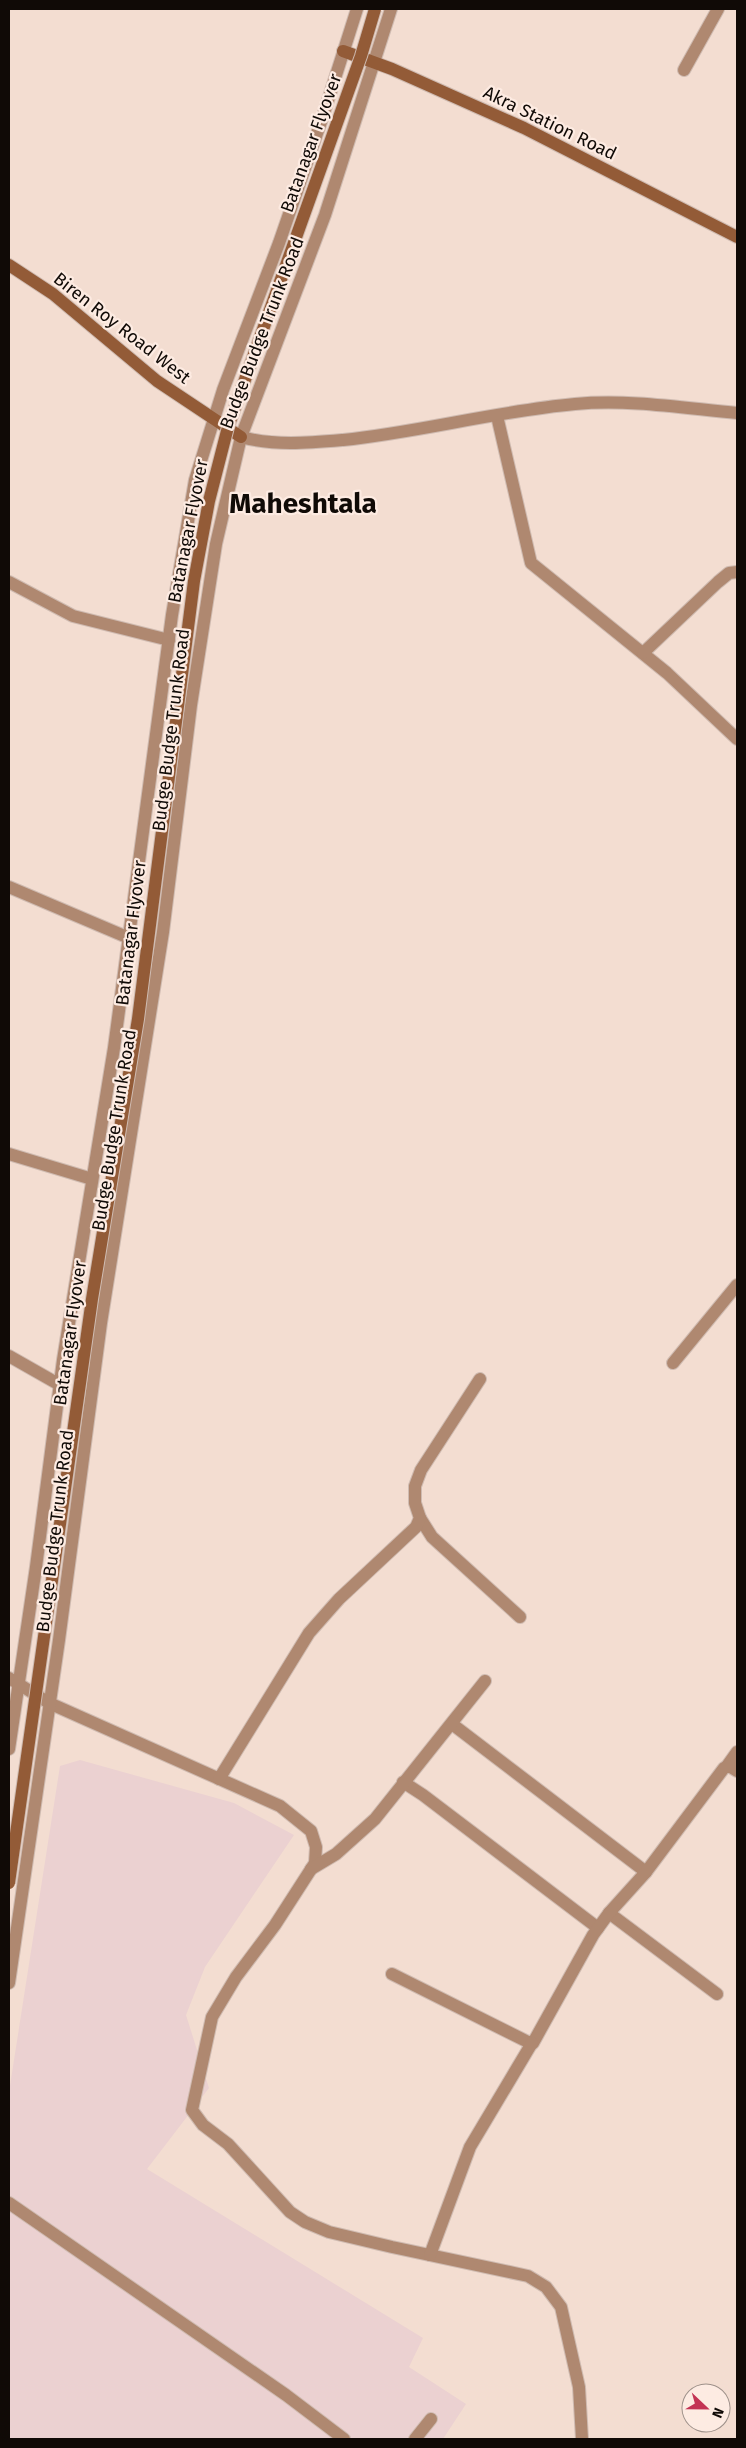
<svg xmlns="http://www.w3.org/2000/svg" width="746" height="2448" font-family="'Fira Sans',sans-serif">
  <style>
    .industrial { fill: #ebd1d1 }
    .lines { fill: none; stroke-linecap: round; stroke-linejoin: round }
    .minor-casing { stroke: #cfbbb1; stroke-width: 14 }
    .tertiary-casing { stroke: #cfbbb1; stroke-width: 14 }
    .secondary-casing { stroke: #cfbbb1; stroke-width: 14 }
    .minor { stroke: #af8870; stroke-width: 12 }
    .tertiary { stroke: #af8870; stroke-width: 12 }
    .secondary { stroke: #935b37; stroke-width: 12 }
    .secondary-bridge-casing { stroke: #cfbbb1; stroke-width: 14; stroke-linecap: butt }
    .secondary-bridge { stroke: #935b37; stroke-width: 12 }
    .labels { text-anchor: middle; stroke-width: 4.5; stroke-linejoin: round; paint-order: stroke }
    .street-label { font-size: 18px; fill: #100a06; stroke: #fdebe2 }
    .town-label { font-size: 28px; font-weight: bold; fill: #100a06; stroke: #fdebe2 }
  </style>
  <rect width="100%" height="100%" fill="#f3ddd1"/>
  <polygon class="industrial" points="80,1760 234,1803 294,1835 205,1967 186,2015 209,2088 147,2169 423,2338 409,2367 466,2404 443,2439 9,2439 9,2092 60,1766"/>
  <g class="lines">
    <g class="minor-casing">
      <g id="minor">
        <polyline points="684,70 718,9"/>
        <polyline points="497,416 531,563 667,673 737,739"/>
        <path d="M241 437C274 446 308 443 343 440 420 432 497 411 575 404 629 399 683 408 737 413"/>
        <polyline points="9,582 73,616 169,640"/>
        <polyline points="643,653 718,582 729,573 737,572"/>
        <polyline points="9,887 129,938"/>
        <polyline points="9,1154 92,1179"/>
        <polyline points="9,1356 60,1385"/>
        <polyline points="673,1363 737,1285"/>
        <polyline points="420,1518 432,1537 520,1617"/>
        <polyline points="9,1678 49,1703 280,1806 311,1831 316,1847 315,1863 275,1925 236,1977 212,2017 192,2110 203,2125 228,2144 290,2212 305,2222 329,2232 392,2247 528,2276 546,2287 561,2307 579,2387 582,2439"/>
        <polyline points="452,1724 646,1872"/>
        <polyline points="727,1766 737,1752"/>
        <polyline points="219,1779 309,1633 339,1599 416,1527 420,1518 415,1503 415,1486 421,1470 480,1379"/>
        <polyline points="403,1782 423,1795 598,1928"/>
        <polyline points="311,1869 336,1854 375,1819 485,1681"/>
        <polyline points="609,1913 717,1994"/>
        <polyline points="392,1974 530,2043 533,2043 593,1935 609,1913 646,1872 724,1768 729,1766 737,1771"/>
        <polyline points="9,2203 286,2395 344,2439"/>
        <polyline points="430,2255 470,2147 532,2043"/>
        <polyline points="415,2439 431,2419"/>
      </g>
    </g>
    <g class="tertiary-casing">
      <g id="tertiary">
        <polyline points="9,1749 36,1567 63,1360 114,1048 172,615 195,480 223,390 279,243 323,116 357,9"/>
        <polyline points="9,1983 59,1640 101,1323 163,932 191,705 216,544 241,437 325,215 391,9"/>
      </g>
    </g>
    <g class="secondary-casing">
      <g id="secondary">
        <polyline points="343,51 392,69 524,128 737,237"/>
        <polyline points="9,265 53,294 157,381 241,437"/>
      </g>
    </g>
    <use href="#minor" class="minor"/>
    <use href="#tertiary" class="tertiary"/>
    <use href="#secondary" class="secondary"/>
    <g class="secondary-bridge-casing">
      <polyline id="secondary-bridge" points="9,1883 92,1299 138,1019 194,581 209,501 228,427 361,56 375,9"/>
    </g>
    <use href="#secondary-bridge" class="secondary-bridge"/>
  </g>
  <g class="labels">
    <g class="street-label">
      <text transform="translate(550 123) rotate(26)" y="6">Akra Station Road</text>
      <text transform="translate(311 143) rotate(-70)" y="6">Batanagar Flyover</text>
      <text transform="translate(122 328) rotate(38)" y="6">Biren Roy Road West</text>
      <text transform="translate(262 333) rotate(-69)" y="6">Budge Budge Trunk Road</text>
      <text transform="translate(188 531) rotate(-79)" y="6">Batanagar Flyover</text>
      <text transform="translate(171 730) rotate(-83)" y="6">Budge Budge Trunk Road</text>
      <text transform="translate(131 933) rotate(-83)" y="6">Batanagar Flyover</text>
      <text transform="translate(114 1130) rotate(-81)" y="6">Budge Budge Trunk Road</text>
      <text transform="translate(70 1333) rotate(-82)" y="6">Batanagar Flyover</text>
      <text transform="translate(55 1531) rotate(-83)" y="6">Budge Budge Trunk Road</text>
    </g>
    <g class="town-label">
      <text x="303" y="513">Maheshtala</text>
    </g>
  </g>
  <rect width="746" height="2448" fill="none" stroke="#100a06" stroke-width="20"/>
  <g transform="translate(706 2408) rotate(112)"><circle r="24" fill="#fdebe2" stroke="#9e918a"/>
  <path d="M0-4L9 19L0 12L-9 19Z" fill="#c33354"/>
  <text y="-8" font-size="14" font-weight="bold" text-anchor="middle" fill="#100a06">N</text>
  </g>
</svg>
